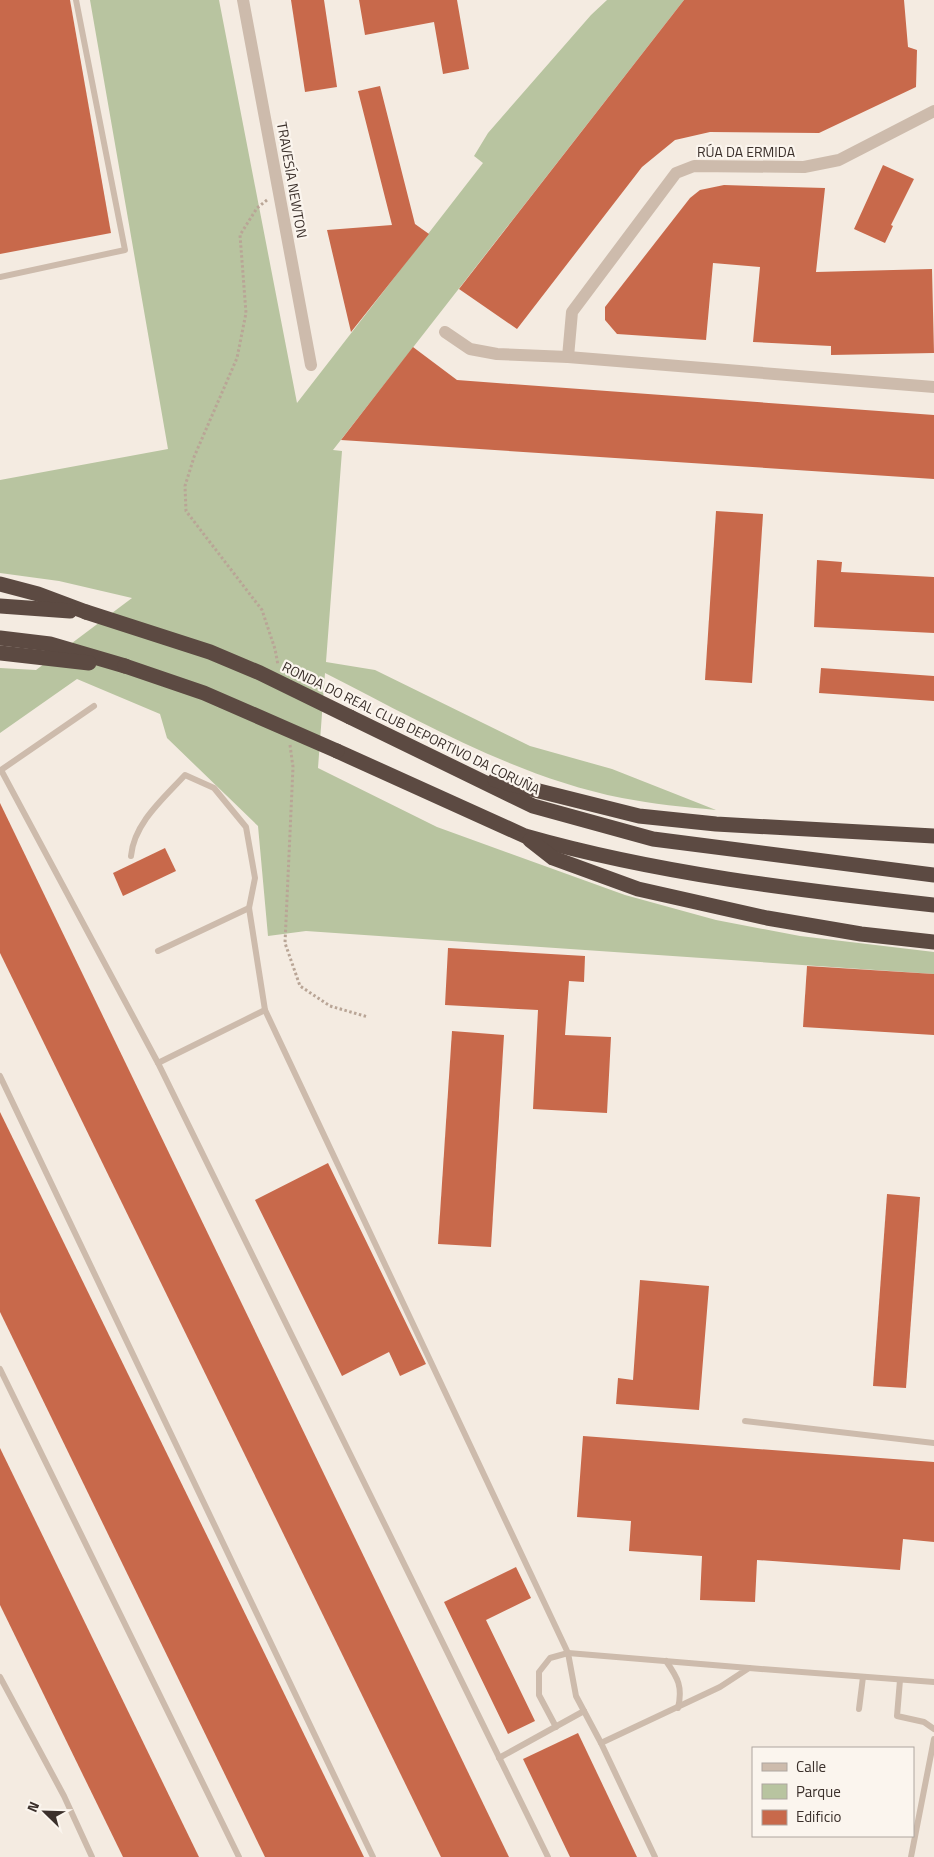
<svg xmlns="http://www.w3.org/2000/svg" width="934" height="1857" font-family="'Titillium Web',sans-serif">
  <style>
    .green { fill: #b8c4a0 }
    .building { fill: #c8694b }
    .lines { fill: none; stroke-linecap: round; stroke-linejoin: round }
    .path { stroke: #b9a596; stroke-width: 3; stroke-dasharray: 2.5 2.5; stroke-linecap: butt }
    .lane { stroke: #cdbbac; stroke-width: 6 }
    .street { stroke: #cdbbac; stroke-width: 12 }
    .highway { stroke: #5c4a42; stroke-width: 15 }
    .highway-bridge { stroke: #5c4a42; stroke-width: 15 }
    .labels { text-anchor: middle; stroke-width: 4.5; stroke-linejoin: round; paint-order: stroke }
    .street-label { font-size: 14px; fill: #3b302b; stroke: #fbf5ee }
  </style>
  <rect width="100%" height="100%" fill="#f4ebe1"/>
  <path class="green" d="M90 0H219L297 403 483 163 474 156 488 133 591 15 607 0H684L333 450 342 451 326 662 375 670 530 746 612 769 716 810C684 807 653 804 622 798 517 777 419 721 325 673L318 768 437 827 625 895 716 920 800 936 934 952V974L306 931 268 936 258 826 167 738 160 714 77 679 0 733V668L36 670 132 598 59 581 0 573V480L168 449Z"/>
  <g class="building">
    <polygon points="0,0 70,0 111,233 0,254"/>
    <polygon points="291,0 324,0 337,87 305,92"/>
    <polygon points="359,0 457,0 469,69 443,74 434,22 365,35"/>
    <polygon points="684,0 904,0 908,47 917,50 916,87 819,133 710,132 675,140 642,167 517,329 459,289"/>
    <polygon points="380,86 415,224 429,234 351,332 327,230 392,225 358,91"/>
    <polygon points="883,165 914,179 891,225 893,226 885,243 854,229"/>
    <polygon points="724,185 825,188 816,272 932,269 934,353 831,355 831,346 753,342 760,267 713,263 706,340 617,334 605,320 605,307 690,198 700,190"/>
    <polygon points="413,347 457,380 934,415 934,479 341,440"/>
    <polygon points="716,511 763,514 752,683 705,680"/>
    <polygon points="817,560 842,562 841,572 934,577 934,633 814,627"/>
    <polygon points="821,668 934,676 934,701 819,693"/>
    <polygon points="0,803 509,1857 441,1857 0,953"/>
    <polygon points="165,848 176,871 123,896 113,873"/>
    <polygon points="448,948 585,956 584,982 569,981 565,1035 611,1037 607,1113 533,1109 538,1010 445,1005"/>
    <polygon points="807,966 934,974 934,1035 803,1027"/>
    <polygon points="452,1031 504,1035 491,1247 438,1244"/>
    <polygon points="0,1112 364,1857 265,1857 0,1312"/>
    <polygon points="328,1163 426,1364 400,1376 389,1352 342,1376 255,1200"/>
    <polygon points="887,1194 920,1197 906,1388 873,1386"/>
    <polygon points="640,1280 709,1286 699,1410 616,1404 618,1378 633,1380"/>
    <polygon points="583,1436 934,1462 934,1542 903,1539 900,1570 757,1560 755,1602 700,1600 702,1556 629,1551 631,1521 577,1517"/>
    <polygon points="0,1448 199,1857 123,1857 0,1605"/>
    <polygon points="516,1567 531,1598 486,1620 535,1721 508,1734 444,1602"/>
    <polygon points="578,1733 637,1857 570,1857 523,1759"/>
  </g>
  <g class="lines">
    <g class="path">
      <polyline points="267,200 257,208 240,235 246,313 237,358 194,457 185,486 186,511 262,610 275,649 278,665"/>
      <polyline points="290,745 293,767 285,943 300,986 330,1006 368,1017"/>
    </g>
    <g class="lane">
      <polyline points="0,277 125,250 76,0"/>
      <polyline points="94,706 1,770 158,1063 548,1857"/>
      <path d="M131 856C134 823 164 798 185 775L214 788 246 827 255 878 249 908 265 1010 568 1653 576 1696 601 1743 655 1857"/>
      <polyline points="158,951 249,908"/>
      <polyline points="158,1063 265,1010"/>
      <polyline points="0,1076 373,1857"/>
      <polyline points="0,1369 239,1857"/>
      <polyline points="745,1421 934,1443"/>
      <path d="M666 1661C678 1678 683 1687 678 1708"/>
      <polyline points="749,1668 934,1682"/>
      <polyline points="0,1677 64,1796 92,1857"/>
      <polyline points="900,1680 897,1716 924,1722 934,1729"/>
      <polyline points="859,1709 863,1677"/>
      <polyline points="556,1727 539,1695 539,1672 550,1658 568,1653 749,1668 720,1687 601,1743"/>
      <polyline points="499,1758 584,1711"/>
      <polyline points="911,1857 934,1739"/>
    </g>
    <g class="street">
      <polyline points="243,0 311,365"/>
      <polyline points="934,111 839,160 804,167 694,166 676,173 572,312 568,357 934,387"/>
      <polyline points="445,332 470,349 497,354 568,357"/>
    </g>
    <g class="highway">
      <polyline points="0,584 38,594 86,612"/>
      <polyline points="0,606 70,611"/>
      <polyline points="0,638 50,644 125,666"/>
      <polyline points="0,653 89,663"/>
      <polyline points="350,717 533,806 653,839 934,875"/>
      <path d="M337 751 525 836C658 874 797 890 934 905"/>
      <polyline points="495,780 639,816 716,824 934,836"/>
      <polyline points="530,840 553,858 638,889 767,918 861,934 934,942"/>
    </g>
    <g class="highway-bridge">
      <polyline points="86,612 210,652 260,673 350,717"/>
      <polyline points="125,666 204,693 337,751"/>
    </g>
  </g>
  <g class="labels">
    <g class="street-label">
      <text x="746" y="157">RÚA DA ERMIDA</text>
      <text transform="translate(292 180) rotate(80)" y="5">TRAVESÍA NEWTON</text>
      <text transform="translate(411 728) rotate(26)" y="5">RONDA DO REAL CLUB DEPORTIVO DA CORUÑA</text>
    </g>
  </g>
  <rect x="752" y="1747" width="162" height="90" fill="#fbf5ee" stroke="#aea6a0"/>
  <rect x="762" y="1763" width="25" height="8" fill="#cdbbac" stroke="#aea6a0"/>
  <text x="796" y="1772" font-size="15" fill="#3b302b">Calle</text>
  <rect x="762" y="1784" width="25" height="15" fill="#b8c4a0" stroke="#aea6a0"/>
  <text x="796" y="1797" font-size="15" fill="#3b302b">Parque</text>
  <rect x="762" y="1810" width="25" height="15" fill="#c8694b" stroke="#aea6a0"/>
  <text x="796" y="1822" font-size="15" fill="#3b302b">Edificio</text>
  <g transform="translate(45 1812) rotate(293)" stroke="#fbf5ee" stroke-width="4" paint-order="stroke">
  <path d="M0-4L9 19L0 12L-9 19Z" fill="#3b302b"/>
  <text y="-8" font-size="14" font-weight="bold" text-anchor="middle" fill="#3b302b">N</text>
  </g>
</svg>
